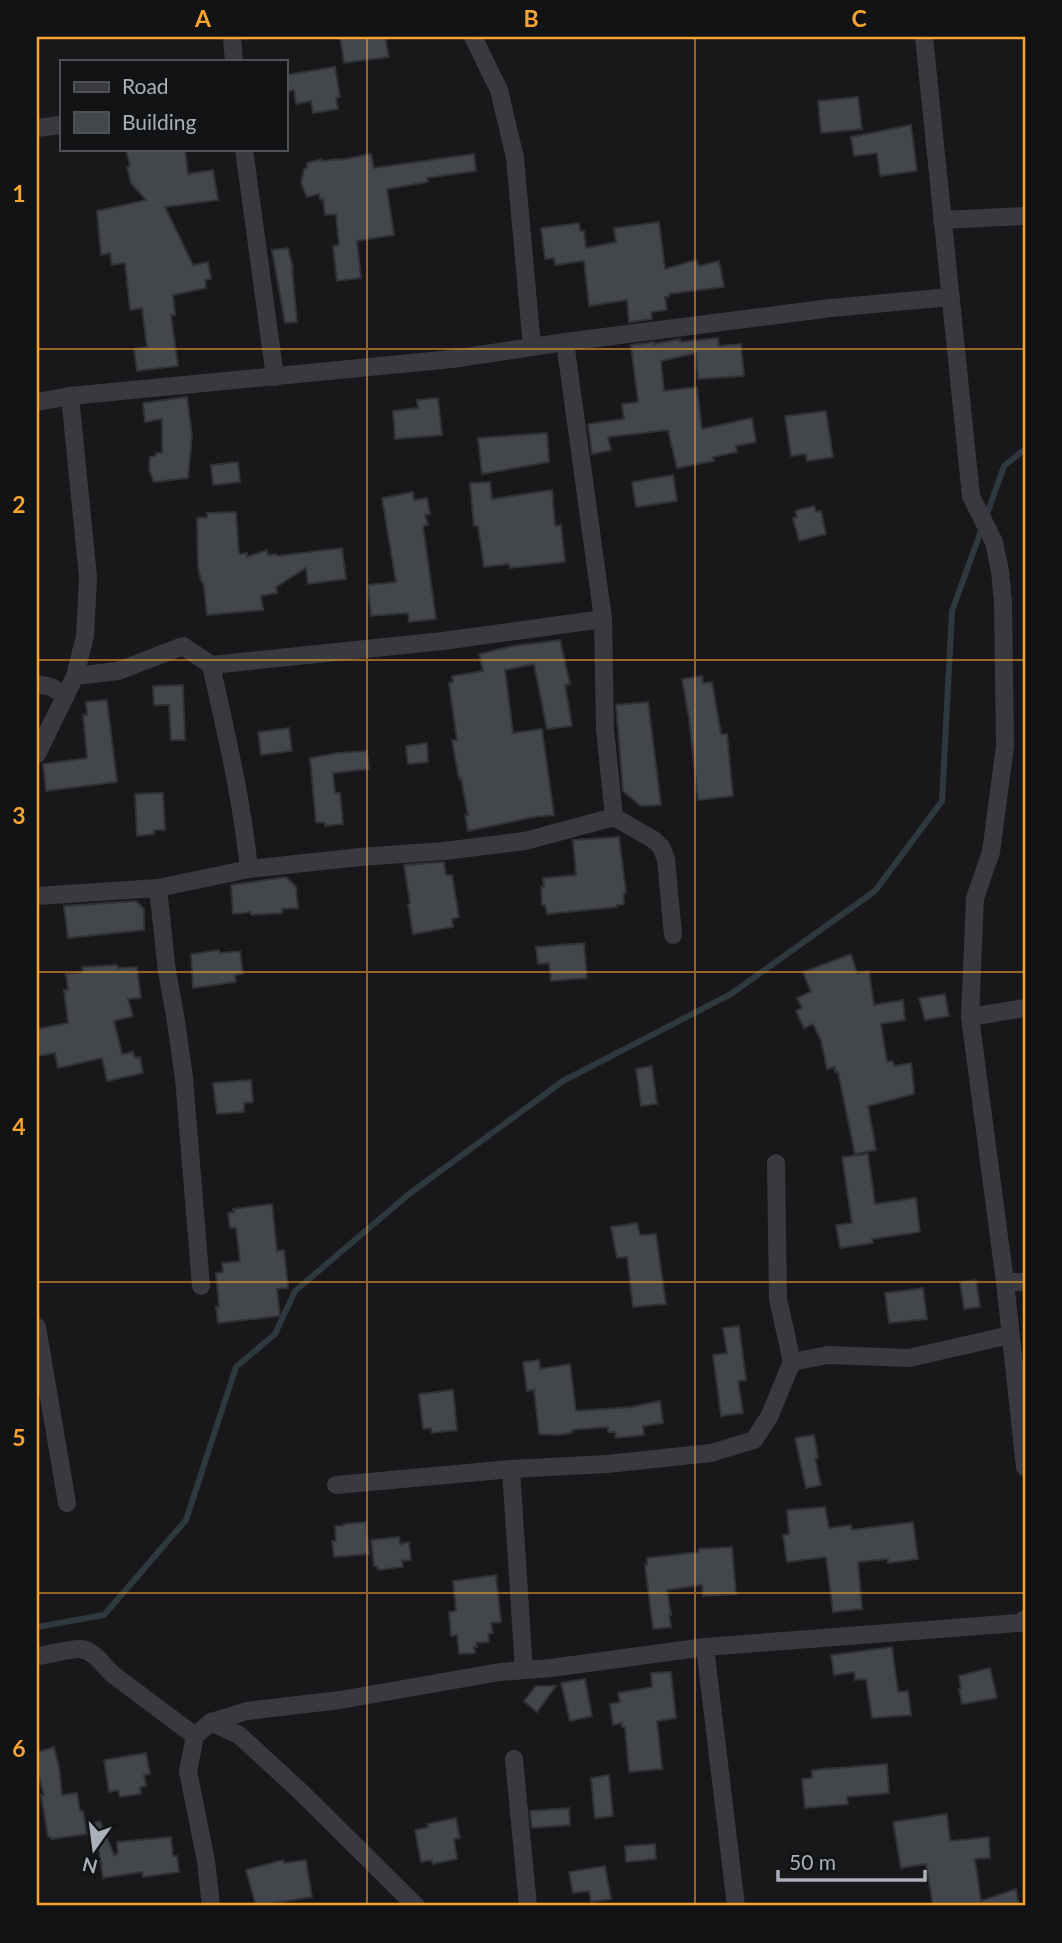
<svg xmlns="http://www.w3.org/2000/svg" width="1062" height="1943" font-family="Lato,sans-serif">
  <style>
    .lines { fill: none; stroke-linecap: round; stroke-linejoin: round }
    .stream { stroke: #2d383f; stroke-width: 6 }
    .building { fill: #43464a; stroke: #313236; stroke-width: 2 }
    .street { stroke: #383a3f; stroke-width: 18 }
    .grid { fill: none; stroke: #f9a430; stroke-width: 2; stroke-opacity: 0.55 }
    .neatline { fill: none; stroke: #f9a430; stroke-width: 2.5 }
    .grid-label { font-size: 23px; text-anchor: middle; font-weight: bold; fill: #f9a430 }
  </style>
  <rect width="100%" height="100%" fill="#18181a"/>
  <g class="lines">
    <g class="stream">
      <polyline points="986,517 1004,466 1025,449"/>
      <polyline points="37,1627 104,1615 186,1520 236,1367 275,1334 295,1291 409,1194 563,1081 731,994 875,891 942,801 952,611 982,528"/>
    </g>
  </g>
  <g class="building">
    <polygon points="340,37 385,37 389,57 344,63"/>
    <polygon points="335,67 340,97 336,98 338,109 313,113 311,101 296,104 294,90 285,92 285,75"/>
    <polygon points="858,97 862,129 821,133 818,101"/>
    <polygon points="911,125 917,171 880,176 877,153 854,156 851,137"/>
    <polygon points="126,149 185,149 188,174 213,170 218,200 165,207 193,265 208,262 211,279 205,280 206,288 173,295 175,315 171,315 178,366 137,371 134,349 147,347 142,308 130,310 125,263 112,265 110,253 101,255 97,211 146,200 131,183 127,167 130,166"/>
    <polygon points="371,154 374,168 474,154 476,171 427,178 428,182 387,189 394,235 357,241 361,278 337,281 333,246 339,245 336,214 325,215 323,199 320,200 319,194 307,197 301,183 304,169 307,168 307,163 322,159 322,161 339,159 339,160"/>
    <polygon points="659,222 665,269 696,260 699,266 719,261 724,287 669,294 669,297 665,297 667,310 651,312 652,319 629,322 627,300 589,306 584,261 555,265 554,258 545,259 541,228 579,223 580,231 584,231 586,248 616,242 614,228"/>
    <polygon points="288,248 293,268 292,268 297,322 285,323 272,250"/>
    <polygon points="718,338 719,346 741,344 744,376 698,379 696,353 661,361 664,391 697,387 702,429 752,418 756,442 736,446 737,452 713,457 714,461 677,468 668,430 608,437 611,450 592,454 588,424 624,419 622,404 638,402 631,345 654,342 654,344 680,339 680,342"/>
    <polygon points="187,397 192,435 188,478 154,482 149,470 150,457 156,456 156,453 162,453 162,419 145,422 143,403"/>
    <polygon points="438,398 442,435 395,439 393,411 418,408 417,400"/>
    <polygon points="826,411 833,457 807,461 806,454 791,456 785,416"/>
    <polygon points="547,433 549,462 482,474 478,438"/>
    <polygon points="238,462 240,482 213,485 211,465"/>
    <polygon points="673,475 677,501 636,507 632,482"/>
    <polygon points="490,482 492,499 552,490 555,526 561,525 565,562 510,568 509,564 484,567 478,526 474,526 470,483"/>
    <polygon points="413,492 414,500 427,498 430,514 425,515 428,525 423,526 436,619 409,622 408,613 371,616 368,585 396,582 382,498"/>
    <polygon points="814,506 816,512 821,511 826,534 799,541 793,518 797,517 795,511"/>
    <polygon points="236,512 239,554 247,553 247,557 267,550 268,555 276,554 277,556 342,548 346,579 308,584 306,568 276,587 277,593 261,596 263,610 207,615 204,588 202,581 201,581 198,566 197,518 207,517 207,513"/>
    <polygon points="560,640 570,684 565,685 572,726 547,729 534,664 505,670 513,733 542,729 554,815 534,817 468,831 465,815 468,815 461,778 459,779 452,740 457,740 449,683 453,682 452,676 483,671 479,654 513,646"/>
    <polygon points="702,676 703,683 712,682 721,734 727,734 733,796 698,800 689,718 682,679"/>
    <polygon points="183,685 185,740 171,740 169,705 154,705 153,686"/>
    <polygon points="107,700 117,782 46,791 43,764 87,758 83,715 87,715 86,702"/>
    <polygon points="648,702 661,805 641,806 623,791 616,705"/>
    <polygon points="289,728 292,751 261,755 258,732"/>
    <polygon points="427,743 428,762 408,764 406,746"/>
    <polygon points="367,751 369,769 333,773 335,793 340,793 343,824 325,826 325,823 316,822 310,758 337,753"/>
    <polygon points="163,793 165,830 154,830 154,834 137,836 135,794"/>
    <polygon points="619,837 626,893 623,894 624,904 617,905 617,907 547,914 545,905 542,905 541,887 544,887 543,878 576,875 573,840"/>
    <polygon points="444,862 446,875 452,875 459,917 452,919 453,927 413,934 408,904 410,903 404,865"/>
    <polygon points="286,877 296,887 298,908 282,909 282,913 251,915 251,912 233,914 231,885"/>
    <polygon points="136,901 144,909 144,930 68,938 64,906"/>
    <polygon points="584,943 587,978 551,981 549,963 538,964 536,947"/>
    <polygon points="219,950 220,953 240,951 243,974 235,975 236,982 193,988 191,954"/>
    <polygon points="851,954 857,973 869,971 874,1005 903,1000 905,1020 881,1024 887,1062 893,1061 894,1066 911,1063 914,1088 914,1094 868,1106 876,1150 855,1154 838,1072 835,1072 835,1067 827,1069 821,1040 813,1024 804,1028 796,1011 802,1008 797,998 811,992 803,972"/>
    <polygon points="117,965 118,968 137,967 141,998 128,999 133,1016 114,1021 122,1054 133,1052 135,1058 140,1057 143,1073 107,1081 102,1058 58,1068 55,1053 37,1056 37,1029 68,1023 64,990 68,990 66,974 83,972 82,967"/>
    <polygon points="945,994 949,1016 925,1020 919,998"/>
    <polygon points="652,1066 657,1104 641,1106 636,1069"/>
    <polygon points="251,1080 253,1102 244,1103 244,1112 217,1114 213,1083"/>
    <polygon points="868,1154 875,1204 916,1198 920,1232 872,1239 873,1243 840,1248 836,1225 852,1223 842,1157"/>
    <polygon points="272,1204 277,1251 284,1250 288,1288 277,1289 280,1316 218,1323 216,1307 219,1307 216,1273 223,1272 222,1263 240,1261 236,1228 230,1228 228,1213 234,1212 233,1209"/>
    <polygon points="637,1223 640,1235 656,1234 666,1304 633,1307 627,1257 617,1258 611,1227"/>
    <polygon points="976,1280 980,1307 964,1309 960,1282"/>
    <polygon points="923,1288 927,1319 889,1323 885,1293"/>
    <polygon points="739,1326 746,1380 738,1381 743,1413 721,1416 713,1355 727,1353 723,1328"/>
    <polygon points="539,1360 540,1369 570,1364 576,1411 631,1407 660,1401 663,1423 643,1426 644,1435 616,1438 615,1432 608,1432 608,1427 572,1430 572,1433 557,1435 539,1434 534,1390 527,1391 523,1362"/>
    <polygon points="453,1390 457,1430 432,1433 431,1428 423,1429 419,1394"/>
    <polygon points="814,1435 818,1458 815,1459 821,1485 806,1488 795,1438"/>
    <polygon points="825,1507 829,1528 851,1525 852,1530 913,1522 918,1559 888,1563 888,1559 858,1562 862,1609 833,1612 826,1557 787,1562 783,1535 789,1534 787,1510"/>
    <polygon points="366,1522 369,1554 334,1557 332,1541 336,1541 335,1526 344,1526 344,1524"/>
    <polygon points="399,1537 400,1544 409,1542 411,1560 402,1561 403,1567 378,1570 377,1566 374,1566 371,1540"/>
    <polygon points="732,1547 736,1594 703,1596 702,1585 667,1590 671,1615 669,1615 671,1627 653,1629 645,1565 647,1565 647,1558 699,1552 699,1549"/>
    <polygon points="496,1575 501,1622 491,1623 493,1633 488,1634 489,1642 476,1643 477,1647 474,1647 475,1653 459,1654 457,1635 451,1636 449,1612 456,1611 453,1581"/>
    <polygon points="892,1647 898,1692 908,1691 911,1715 872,1718 866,1679 855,1680 854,1672 834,1675 831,1655"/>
    <polygon points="990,1668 997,1698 962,1704 959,1689 961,1689 959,1676"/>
    <polygon points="671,1672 676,1718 657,1721 662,1769 629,1772 625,1727 622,1727 622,1723 613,1725 610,1704 620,1702 618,1693 652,1687 651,1673"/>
    <polygon points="585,1679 592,1716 570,1721 561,1683"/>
    <polygon points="536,1686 556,1686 537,1712 524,1701"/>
    <polygon points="54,1747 59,1767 62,1795 77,1793 80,1811 83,1811 87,1834 51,1839 51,1837 48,1837 41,1795 44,1795 37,1769 37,1752"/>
    <polygon points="146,1753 150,1774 144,1775 146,1786 140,1787 141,1794 120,1797 118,1790 109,1792 104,1760"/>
    <polygon points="887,1764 889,1793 847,1797 848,1804 805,1808 802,1779 812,1778 812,1770"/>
    <polygon points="609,1775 613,1816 595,1818 591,1778"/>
    <polygon points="569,1808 570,1825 532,1828 530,1811"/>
    <polygon points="947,1814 950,1841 989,1837 990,1858 975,1859 981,1901 1016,1889 1019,1906 933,1906 926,1864 901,1868 893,1822"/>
    <polygon points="456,1818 460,1838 454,1839 457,1859 432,1864 432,1860 421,1862 415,1830 428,1827 427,1824"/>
    <polygon points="100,1821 114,1855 118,1853 117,1842 171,1837 173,1856 177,1856 179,1872 143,1877 142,1872 103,1878 95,1823"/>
    <polygon points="655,1844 656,1859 626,1862 625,1846"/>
    <polygon points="283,1860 284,1863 306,1860 312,1897 256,1906 246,1870"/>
    <polygon points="605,1866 611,1899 591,1902 589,1891 573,1893 569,1872"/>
  </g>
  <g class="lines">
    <g class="street">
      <polyline points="232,37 234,61"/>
      <polyline points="473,37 499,90 515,158 532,347"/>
      <polyline points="924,37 971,496 994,542 1000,571 1003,602 1005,746 991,852 975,898 970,1017 1005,1282 1025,1467"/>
      <polyline points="37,128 61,125"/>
      <polyline points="244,149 275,377"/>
      <polyline points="942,220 1025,216"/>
      <polyline points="37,402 70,396 452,359 565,342 831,308 950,297"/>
      <path d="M211 665C226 733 242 800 249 869L360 857 444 851 525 841 614 817 605 729 603 619 565 342"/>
      <polyline points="75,676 118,671 183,646 211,665 443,641 603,619"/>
      <polyline points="37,684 51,687 66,696"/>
      <polyline points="37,754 75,676 85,636 88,577 70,396"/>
      <polyline points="614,817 654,840 661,847 666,859 673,935"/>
      <polyline points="158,888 167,972 175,1015 184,1078 201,1286"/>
      <polyline points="37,896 158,888 249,869"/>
      <polyline points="970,1017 1025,1008"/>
      <polyline points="776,1163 778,1299 792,1362"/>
      <polyline points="1005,1282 1025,1282"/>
      <polyline points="37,1327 67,1503"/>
      <polyline points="511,1469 524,1670"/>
      <polyline points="336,1485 511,1469 607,1464 711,1453 754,1440 769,1417 792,1362 828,1355 909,1358 1010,1335"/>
      <polyline points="705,1647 736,1906"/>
      <path d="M37 1656C48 1655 71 1648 81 1649 96 1651 104 1668 115 1676 142 1696 168 1716 195 1736"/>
      <polyline points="211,1722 239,1735 301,1792 416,1906"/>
      <polyline points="514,1759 528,1906"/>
      <polyline points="211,1906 206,1861 188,1771 195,1736 211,1722 247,1711 340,1700 500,1672 551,1668 705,1647 1019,1623 1025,1619"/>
    </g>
  </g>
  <path class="grid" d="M367 37V1906M695 37V1906M37 349H1025M37 660H1025M37 972H1025M37 1282H1025M37 1593H1025"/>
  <rect width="1062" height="1943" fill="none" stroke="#121315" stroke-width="77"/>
  <rect x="60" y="60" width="228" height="91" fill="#121315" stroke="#4e5257" stroke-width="2"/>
  <rect x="74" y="82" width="35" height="10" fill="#383a3f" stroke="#4e5257" stroke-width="2"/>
  <text x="122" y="94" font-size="21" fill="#a9b0ba">Road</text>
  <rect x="74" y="112" width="35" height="21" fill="#43464a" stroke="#4e5257" stroke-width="2"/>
  <text x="122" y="130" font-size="21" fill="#a9b0ba">Building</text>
  <g transform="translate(94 1849) rotate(194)" stroke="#121315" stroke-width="5" paint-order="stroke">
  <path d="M0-5L12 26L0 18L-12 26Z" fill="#a9b0ba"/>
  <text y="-10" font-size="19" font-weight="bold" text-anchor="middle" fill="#a9b0ba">N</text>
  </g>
  <path d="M778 1870v10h147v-10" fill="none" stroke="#a9b0ba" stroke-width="3.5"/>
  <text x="789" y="1870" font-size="21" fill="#a9b0ba" stroke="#121315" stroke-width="5" paint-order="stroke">50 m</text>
  <rect x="38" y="38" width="986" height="1866" class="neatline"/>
  <g class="grid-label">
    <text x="203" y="27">A</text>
    <text x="531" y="27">B</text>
    <text x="859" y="27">C</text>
    <text x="19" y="202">1</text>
    <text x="19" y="513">2</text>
    <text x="19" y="824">3</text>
    <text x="19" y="1135">4</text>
    <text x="19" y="1446">5</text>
    <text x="19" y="1757">6</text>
  </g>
</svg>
